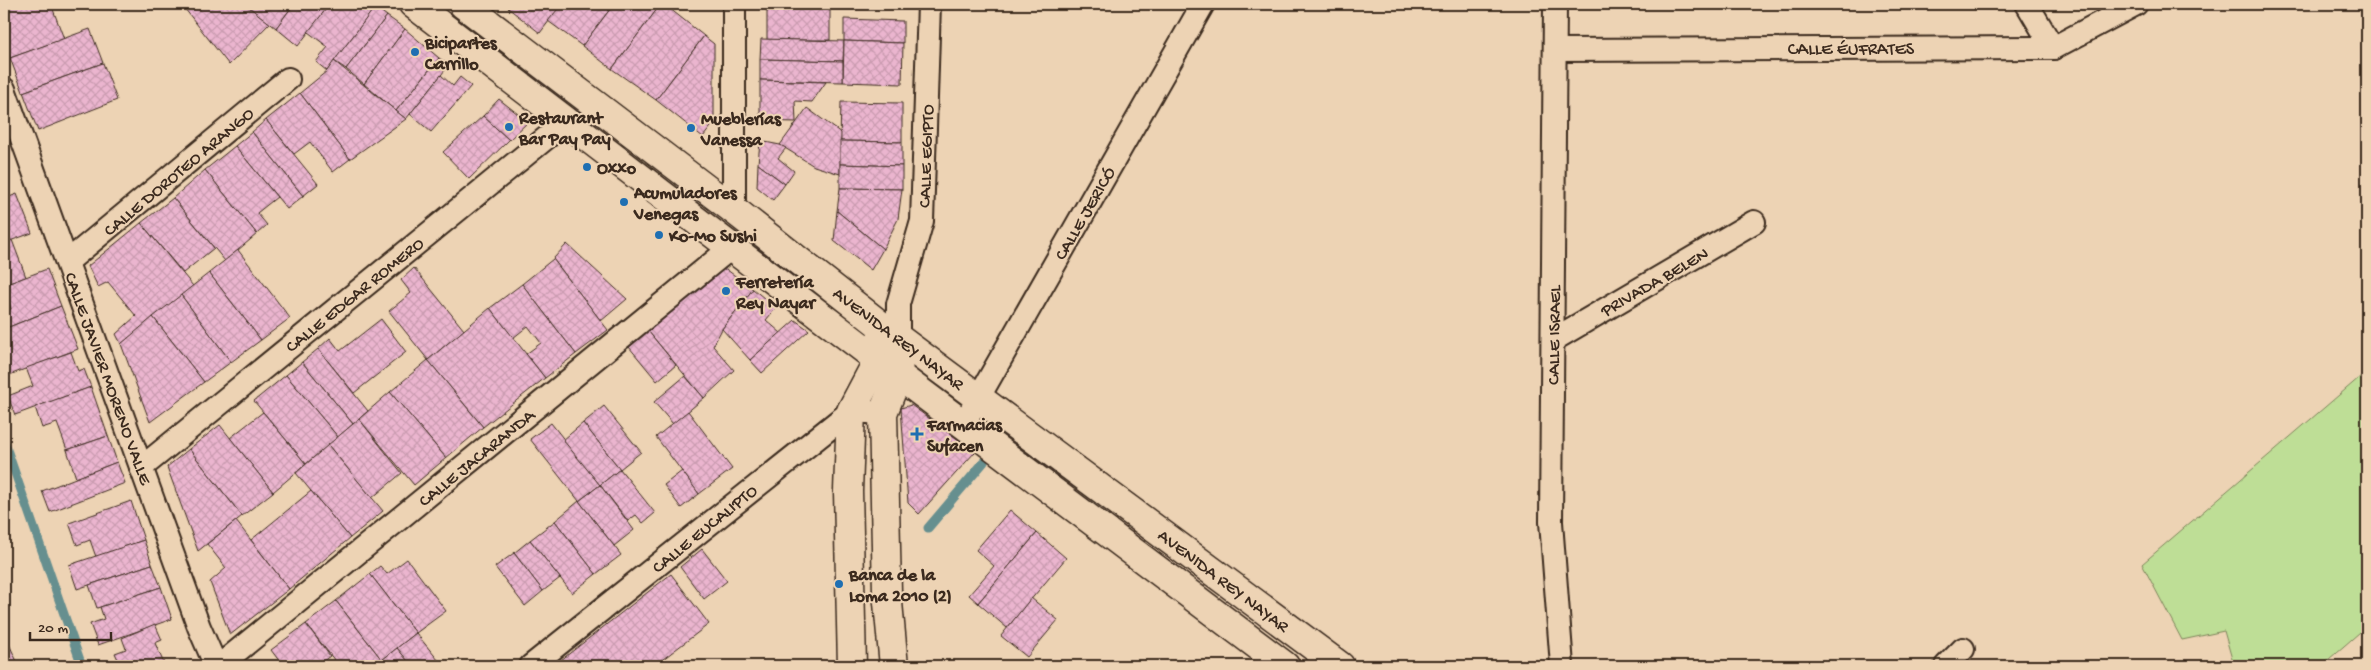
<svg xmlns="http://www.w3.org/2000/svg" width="2371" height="670" font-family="'Gochi Hand',sans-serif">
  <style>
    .park { fill: #bede96; stroke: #7c845a }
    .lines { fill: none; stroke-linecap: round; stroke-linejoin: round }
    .stream { stroke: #668f8f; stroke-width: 9 }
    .building { fill: url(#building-cross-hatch); stroke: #3b2a1e }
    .street-casing { stroke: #3b2a1e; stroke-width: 26 }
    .secondary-casing { stroke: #3b2a1e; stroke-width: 31 }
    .street { stroke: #edd3b4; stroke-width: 22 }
    .secondary { stroke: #edd3b4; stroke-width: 28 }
    .poi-dot { fill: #1f6fb2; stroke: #edd3b4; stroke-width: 2 }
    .labels { text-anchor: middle; stroke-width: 4; stroke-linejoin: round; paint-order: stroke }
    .poi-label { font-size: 18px; font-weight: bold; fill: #3b2a1e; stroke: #edd3b4; text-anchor: start }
    .street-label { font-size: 18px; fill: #3b2a1e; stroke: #edd3b4 }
  </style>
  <defs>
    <pattern id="building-cross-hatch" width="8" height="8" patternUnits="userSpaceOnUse" patternTransform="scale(1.25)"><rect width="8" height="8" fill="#ebb5cf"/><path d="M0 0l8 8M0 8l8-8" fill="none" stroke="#ca9cb1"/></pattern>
  </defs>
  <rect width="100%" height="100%" fill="#edd3b4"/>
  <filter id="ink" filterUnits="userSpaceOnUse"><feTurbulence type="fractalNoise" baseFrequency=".02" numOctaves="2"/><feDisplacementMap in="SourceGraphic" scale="10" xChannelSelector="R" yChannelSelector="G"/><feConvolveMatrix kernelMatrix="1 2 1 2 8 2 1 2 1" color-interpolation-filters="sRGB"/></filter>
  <g filter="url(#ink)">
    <polygon class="park" points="2367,371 2367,626 2321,666 2234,666 2224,631 2182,640 2142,564"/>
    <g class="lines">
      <g class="stream">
        <polyline points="4,441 82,666"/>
        <polyline points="928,528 984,462"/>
      </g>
    </g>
    <g class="building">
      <polygon points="4,4 51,4 64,39 10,58 4,39"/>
      <polygon points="181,4 245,4 270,23 229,65"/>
      <polygon points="245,4 294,4 276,28"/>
      <polygon points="294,4 330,4 298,46 276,28"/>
      <polygon points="330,4 371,4 375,7 327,71 316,62 328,47 308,32"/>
      <polygon points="511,4 562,4 540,33 508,8"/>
      <polygon points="562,4 614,4 582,46 548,21"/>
      <polygon points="614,4 661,4 612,69 582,46"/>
      <polygon points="661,4 664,4 704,36 656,100 612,69"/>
      <polygon points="762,4 830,4 830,40 767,40 767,10 762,9"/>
      <polygon points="375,7 387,16 346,69 334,61"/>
      <polygon points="387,16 405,29 364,84 346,69"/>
      <polygon points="844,19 903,21 903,43 844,41"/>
      <polygon points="90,29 103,63 23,92 10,58"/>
      <polygon points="405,29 439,58 396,111 364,84"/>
      <polygon points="704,36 714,44 714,123 703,137 656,100"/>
      <polygon points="761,39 844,41 843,61 760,59"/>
      <polygon points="844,41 903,43 902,84 843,82"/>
      <polygon points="439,58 449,65 406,119 396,111"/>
      <polygon points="760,59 843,61 843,82 760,80"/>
      <polygon points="334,61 406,119 350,159 300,93 327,71"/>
      <polygon points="103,63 117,100 38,131 23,92"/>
      <polygon points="441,75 453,86 460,77 471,86 431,132 410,114"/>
      <polygon points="760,80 826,82 812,102 795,101 796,122 760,121"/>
      <polygon points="300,93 350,159 333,172 310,142 294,154 266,120"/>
      <polygon points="499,99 528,122 509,140 483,116"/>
      <polygon points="841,102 902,103 902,142 840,141"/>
      <polygon points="807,108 841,133 840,174 814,166 780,145"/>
      <polygon points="483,116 509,140 469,179 443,152"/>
      <polygon points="266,120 318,184 303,196 252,132"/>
      <polygon points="252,132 303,196 287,209 235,146"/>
      <polygon points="760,141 780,145 786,148 778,158 794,171 785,184 758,164"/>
      <polygon points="840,141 902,142 902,166 840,164"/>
      <polygon points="235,146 277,197 257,213 267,225 257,234 205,170"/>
      <polygon points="758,164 785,184 773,200 757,187"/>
      <polygon points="840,164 902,166 902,189 840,188"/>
      <polygon points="205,170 257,234 225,261 173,198"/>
      <polygon points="840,188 902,189 898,219 883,249 837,211"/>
      <polygon points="17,194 32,233 4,243 4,199"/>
      <polygon points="173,198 214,248 183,273 141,223"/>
      <polygon points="837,211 883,249 871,270 834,241"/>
      <polygon points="141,223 193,286 121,344 116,334 136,316 108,282 98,287 88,266"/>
      <polygon points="12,240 26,277 4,285 4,243"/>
      <polygon points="567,244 627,299 601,321 553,259"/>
      <polygon points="238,250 290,318 261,340 209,273"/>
      <polygon points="553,259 608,330 576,354 522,284"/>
      <polygon points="723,267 753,289 722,329 713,346 734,370 704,398 648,331"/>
      <polygon points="414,268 464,330 428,360 389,311 411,293 401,280"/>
      <polygon points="47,269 61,306 4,329 4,311 11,309 4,285"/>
      <polygon points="209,273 261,340 231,362 181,295"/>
      <polygon points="522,284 576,354 545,378 526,354 541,343 528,326 513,338 490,308"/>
      <polygon points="753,289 776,308 766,320 781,333 750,360 722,329"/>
      <polygon points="181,295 231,362 204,382 153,317"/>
      <polygon points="61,306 78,349 4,377 4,329"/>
      <polygon points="490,308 545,378 483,427 428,360"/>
      <polygon points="153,317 204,382 150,422 121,344"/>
      <polygon points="381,319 406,352 354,393 318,349 330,338 340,351"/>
      <polygon points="795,320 809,330 762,373 750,360"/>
      <polygon points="648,331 676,365 657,381 629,347"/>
      <polygon points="318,349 368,411 353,424 302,362"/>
      <polygon points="71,352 78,371 84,369 91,387 15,415 8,396 33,386 26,368"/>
      <polygon points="428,360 483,427 446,458 390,392"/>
      <polygon points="302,362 353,424 338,437 286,375"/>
      <polygon points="286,375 338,437 306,464 254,401"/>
      <polygon points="685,376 704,398 673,424 654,402"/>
      <polygon points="91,387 108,436 67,450 57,423 42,428 35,407"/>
      <polygon points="390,392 446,458 414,485 359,419"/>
      <polygon points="911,405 975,452 919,514 908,503 901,408"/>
      <polygon points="604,406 641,452 620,469 583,423"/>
      <polygon points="688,411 732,469 699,494 656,437"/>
      <polygon points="263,412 306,464 273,492 230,438"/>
      <polygon points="359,419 402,473 372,498 328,445"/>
      <polygon points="551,423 600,485 579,501 530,439"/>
      <polygon points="583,423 620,469 600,485 563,440"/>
      <polygon points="220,425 273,492 242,516 189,449"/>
      <polygon points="108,436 117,462 76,478 67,450"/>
      <polygon points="328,445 383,511 350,538 296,473"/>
      <polygon points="189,449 242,516 198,551 167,467"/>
      <polygon points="117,462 125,483 50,512 42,491"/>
      <polygon points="620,469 655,513 643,523 636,515 628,521 600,485"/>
      <polygon points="682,471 699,494 681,508 664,485"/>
      <polygon points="600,485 634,530 614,546 579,501"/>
      <polygon points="311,491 350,538 289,589 251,540"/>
      <polygon points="131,501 144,540 96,557 90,540 77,545 69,523"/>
      <polygon points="579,501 621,555 596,574 555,521"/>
      <polygon points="1010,510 1037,533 978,603 969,595 994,566 976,550"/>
      <polygon points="236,521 289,589 230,635 210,582 226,568 207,544"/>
      <polygon points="555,521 596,574 572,593 530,540"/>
      <polygon points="1037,533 1066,558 1007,628 978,603"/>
      <polygon points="144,540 152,564 77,589 69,565"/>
      <polygon points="530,540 560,578 543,591 514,553"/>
      <polygon points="702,549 727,581 704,599 680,567"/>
      <polygon points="514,553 543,591 525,606 495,567"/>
      <polygon points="407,559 446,611 416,633 370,574 380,566 387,574"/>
      <polygon points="152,564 161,587 97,608 89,585"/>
      <polygon points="370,574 416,633 382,660 336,601"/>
      <polygon points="671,574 709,624 654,666 558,666 556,664"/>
      <polygon points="161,587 172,619 98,645 90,624 104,619 100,607"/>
      <polygon points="1031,598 1058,620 1027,657 1001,636"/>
      <polygon points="336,601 382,660 373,666 339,666 306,624"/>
      <polygon points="155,624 162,640 155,643 165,666 121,666 115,653 126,649 122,638"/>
      <polygon points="306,624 330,656 318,665 319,666 283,666 271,650"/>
      <polygon points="4,633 19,666 4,666"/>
      <polygon points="416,633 443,666 412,666 397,648"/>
      <polygon points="397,648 412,666 386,666 382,660"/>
    </g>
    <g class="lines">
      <g class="street-casing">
        <g id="street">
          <polyline points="1555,4 1551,522 1562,666"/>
          <polyline points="2027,4 2053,48"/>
          <polyline points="1556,50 2053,48 2136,4"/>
          <polyline points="4,89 199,627 216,666"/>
          <polyline points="734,210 734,4"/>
          <polyline points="67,262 288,79"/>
          <polyline points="898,338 898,304 922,221 929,4"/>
          <polyline points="1553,340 1754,222"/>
          <polyline points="964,423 1203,4"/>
          <polyline points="141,468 567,121"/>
          <polyline points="219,666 732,247"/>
          <polyline points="531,666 851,411 883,413"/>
          <polyline points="1946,666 1963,649"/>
        </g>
      </g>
      <g class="secondary-casing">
        <g id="secondary">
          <polyline points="413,4 898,375 1285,666"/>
          <polyline points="463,4 734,210 879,324 1340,666"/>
          <polyline points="852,666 848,491 851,411 878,360 879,342"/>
          <polyline points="894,666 887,592 883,413 898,375 899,358"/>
        </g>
      </g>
      <use href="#street" class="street"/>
      <use href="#secondary" class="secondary"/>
    </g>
  </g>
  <g class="poi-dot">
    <circle cx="415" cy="52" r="5"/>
    <circle cx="509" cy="127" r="5"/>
    <circle cx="691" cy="128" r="5"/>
    <circle cx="587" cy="167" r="5"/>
    <circle cx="624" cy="202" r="5"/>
    <circle cx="659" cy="235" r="5"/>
    <circle cx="726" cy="291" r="5"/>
    <path d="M914.5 426.5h5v5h5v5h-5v5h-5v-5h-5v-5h5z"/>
    <circle cx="839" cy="584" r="5"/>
  </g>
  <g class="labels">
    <g class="poi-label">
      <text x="425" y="48">Bicipartes<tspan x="425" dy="21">Carrillo</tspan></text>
      <text x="519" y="123">Restaurant<tspan x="519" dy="21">Bar Pay Pay</tspan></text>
      <text x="701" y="124">Mueblerías<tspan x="701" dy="21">Vanessa</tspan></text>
      <text x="597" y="173">Oxxo</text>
      <text x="634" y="198">Acumuladores<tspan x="634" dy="21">Venegas</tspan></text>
      <text x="669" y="241">Ko-Mo Sushi</text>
      <text x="736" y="287">Ferretería<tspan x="736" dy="21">Rey Nayar</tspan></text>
      <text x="927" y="430">Farmacias<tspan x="927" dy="21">Sufacen</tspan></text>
      <text x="849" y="580">Banca de la<tspan x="849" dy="21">Loma 2010 (2)</tspan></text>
    </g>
    <g class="street-label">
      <text x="1851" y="54">CALLE ÉUFRATES</text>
      <text transform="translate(925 156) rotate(-88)" y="6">CALLE EGIPTO</text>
      <text transform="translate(178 171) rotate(-40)" y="6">CALLE DOROTEO ARANGO</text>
      <text transform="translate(1084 213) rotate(-60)" y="6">CALLE JERICÓ</text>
      <text transform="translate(1654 281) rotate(-30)" y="6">PRIVADA BELEN</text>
      <text transform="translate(354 294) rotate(-39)" y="6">CALLE EDGAR ROMERO</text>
      <text transform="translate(1553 335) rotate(-89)" y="6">CALLE ISRAEL</text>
      <text transform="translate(899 338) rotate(37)" y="6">AVENIDA REY NAYAR</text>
      <text transform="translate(109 378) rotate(70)" y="6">CALLE JAVIER MORENO VALLE</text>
      <text transform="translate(476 457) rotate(-39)" y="6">CALLE JACARANDA</text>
      <text transform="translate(704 528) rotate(-39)" y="6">CALLE EUCALIPTO</text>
      <text transform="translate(1224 580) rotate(37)" y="6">AVENIDA REY NAYAR</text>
    </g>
  </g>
  <rect width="2371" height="670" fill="none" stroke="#edd3b4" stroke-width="20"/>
  <rect x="10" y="10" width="2351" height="650" fill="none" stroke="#3b2a1e" stroke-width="2" filter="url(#ink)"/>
  <path d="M30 632v8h81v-8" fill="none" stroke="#3b2a1e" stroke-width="2.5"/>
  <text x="38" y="632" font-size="15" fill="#3b2a1e" stroke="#edd3b4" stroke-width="4" paint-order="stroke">20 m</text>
</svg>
